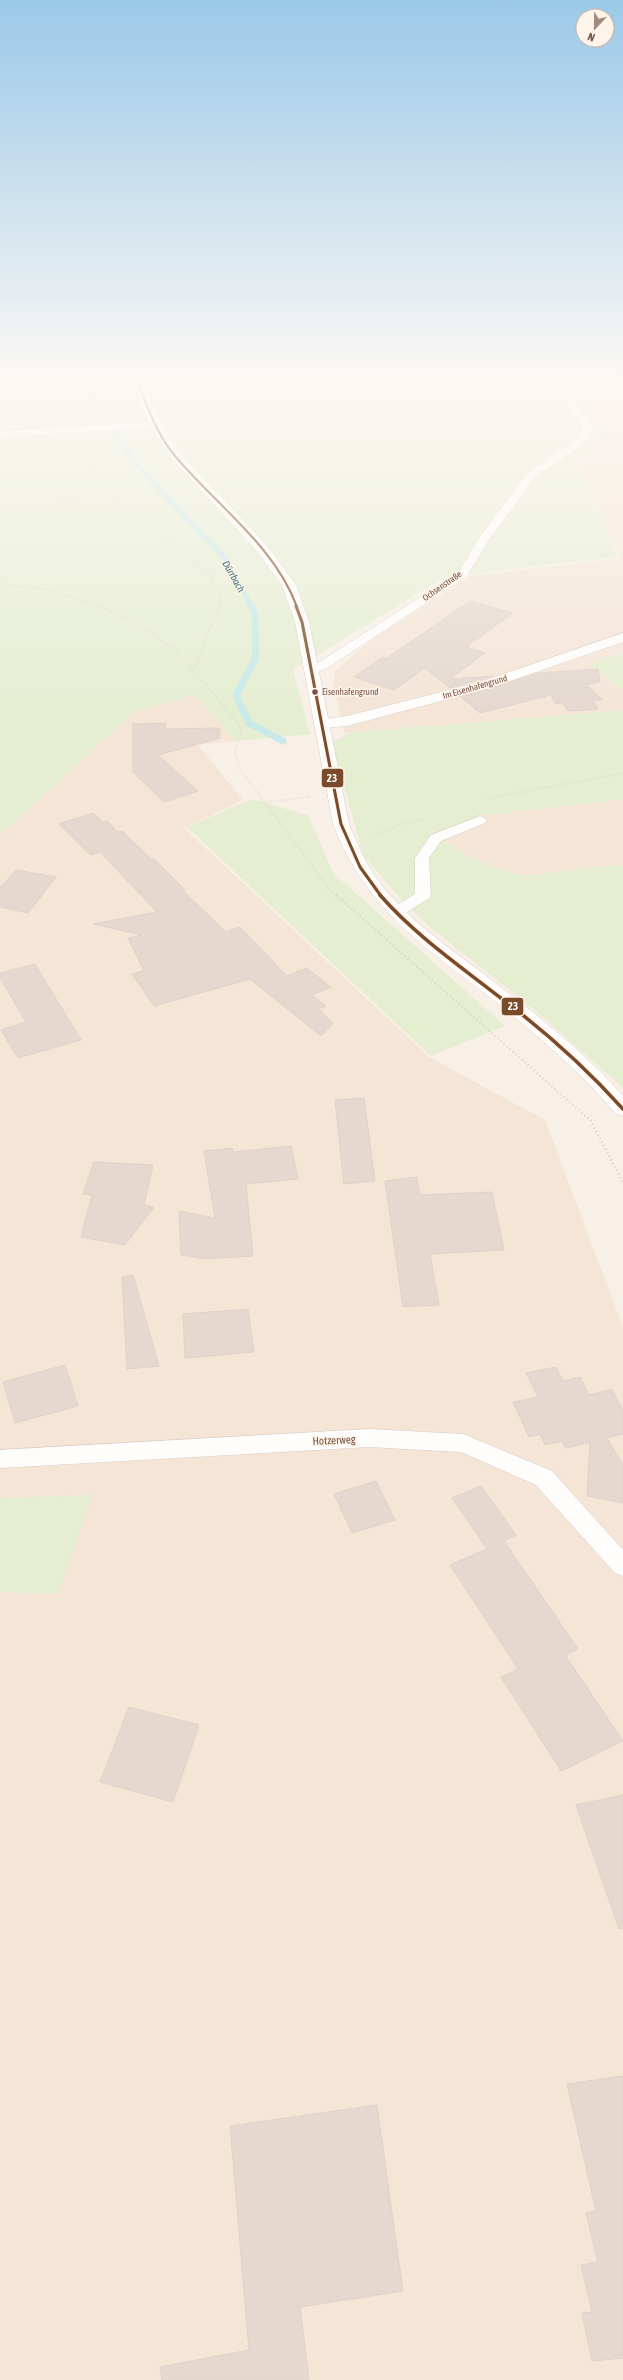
<svg xmlns="http://www.w3.org/2000/svg" width="623" height="2380" font-family="'Asap Condensed',sans-serif">
  <style>
    .residential { fill: #f4e5d7 }
    .green { fill: #e5eed1 }
    .lines { fill: none; stroke-linecap: round; stroke-linejoin: round }
    .stream-far1 { stroke: #c8e9e8; stroke-width: 5.5 }
    .stream { stroke: #c8e9e8; stroke-width: 7 }
    .building { fill: #e4d8cf; stroke: #e1d2c9 }
    .lane-casing { stroke: #d9cdc5; stroke-width: 1 }
    .street-casing { stroke: #d9cdc5; stroke-width: 1 }
    .secondary-casing { stroke: #d8cbc4; stroke-width: 1 }
    .path-far2 { stroke: #dad0cb; stroke-width: 1.5; stroke-dasharray: 0.5 1.5; stroke-linecap: butt }
    .path-far1 { stroke: #dad0cb; stroke-width: 2; stroke-dasharray: 0.5 2; stroke-linecap: butt }
    .path { stroke: #dad0cb; stroke-width: 2.5; stroke-dasharray: 1 3; stroke-linecap: butt }
    .lane { fill: #fefdfb; fill-rule: evenodd }
    .street { fill: #fefdfb; fill-rule: evenodd }
    .secondary { fill: #fefdfb; fill-rule: evenodd }
    .bus-1-far2-casing { stroke: #fff4e9; stroke-width: 3.5 }
    .bus-1-far1-casing { stroke: #fff4e9; stroke-width: 5 }
    .bus-1-casing { stroke: #fff4e9; stroke-width: 6 }
    .bus-1-far2 { stroke: #7a4b2a; stroke-width: 2 }
    .bus-1-far1 { stroke: #7a4b2a; stroke-width: 3 }
    .bus-1 { stroke: #7a4b2a; stroke-width: 3.5 }
    .bus-dot { fill: #775346; stroke: #fff4e9; stroke-width: 1.5 }
    .labels { text-anchor: middle; stroke-width: 3; stroke-linejoin: round; paint-order: stroke }
    .far-street-label { font-size: 9px; fill: #775346; stroke: #fff4e9 }
    .far-bus-label { font-size: 9px; fill: #775346; stroke: #fff4e9; text-anchor: start }
    .far-water-label { font-size: 10px; font-style: italic; fill: #39787e; stroke: #fff4e9 }
    .street-label { font-size: 11px; fill: #775346; stroke: #fff4e9 }
    .line-badge { stroke: #fff4e9; stroke-width: 1.5 }
    .badge-label { font-size: 11px; text-anchor: middle; font-weight: bold; fill: #fff }
  </style>
  <rect width="100%" height="100%" fill="#f8f0e7"/>
  <g class="residential">
    <polygon points="610,383 623,383 623,653 588,665 623,690 623,710 344,733 333,684 335,671 371,640 472,575 621,558 575,463 600,437 589,416 588,399"/>
    <polygon points="195,694 235,741 198,745 243,800 184,828 429,1057 545,1120 623,1327 623,1553 612,1563 623,1576 623,2380 0,2380 0,835 134,712"/>
    <polygon points="623,799 623,864 522,876 475,860 430,833 484,815"/>
  </g>
  <g class="green">
    <polygon points="0,383 610,383 588,399 589,416 601,437 575,464 619,557 445,577 293,670 310,734 235,741 195,694 134,712 0,835"/>
    <polygon points="623,653 623,690 588,665"/>
    <polygon points="623,710 623,799 484,815 430,833 475,860 522,876 623,864 623,1088 543,1017 425,923 399,897 363,855 332,742 352,732"/>
    <polygon points="251,799 308,815 333,873 505,1026 431,1056 187,827"/>
    <polygon points="93,1495 58,1594 0,1592 0,1498"/>
  </g>
  <g class="lines">
    <polyline class="stream-far1" points="94,383 88,394 139,468 226,559 251,607"/>
    <polyline class="stream" points="251,606 255,614 256,658 236,695 249,723 283,741"/>
  </g>
  <g class="building">
    <polygon points="470,601 513,613 466,647 485,653 450,679 493,676 450,688 425,668 394,690 354,677 383,657 387,658"/>
    <polygon points="598,669 600,682 586,685 603,700 593,700 598,709 568,711 563,703 556,704 551,695 480,713 461,697 539,673"/>
    <polygon points="166,723 166,729 219,728 220,738 158,755 198,791 164,802 133,772 133,724"/>
    <polygon points="93,813 103,822 107,821 118,832 122,831 152,860 154,859 185,890 183,891 226,932 240,927 287,976 306,968 331,987 312,995 326,1006 319,1009 333,1023 321,1036 250,979 154,1006 132,974 144,971 128,938 142,935 93,924 157,912 100,852 90,855 59,824"/>
    <polygon points="16,870 56,877 28,913 0,907 0,888"/>
    <polygon points="35,964 81,1040 18,1058 1,1030 26,1022 0,978 0,973"/>
    <polygon points="364,1098 375,1181 344,1184 335,1100"/>
    <polygon points="291,1146 298,1179 246,1184 253,1256 205,1259 181,1255 179,1211 215,1218 204,1151 232,1148 233,1152"/>
    <polygon points="94,1162 153,1165 144,1205 154,1207 125,1245 81,1237 92,1195 83,1194"/>
    <polygon points="417,1177 420,1195 492,1192 504,1250 430,1254 439,1305 403,1307 385,1181"/>
    <polygon points="133,1275 159,1366 127,1369 122,1277"/>
    <polygon points="248,1309 254,1352 185,1358 183,1314"/>
    <polygon points="65,1365 78,1406 15,1423 3,1382"/>
    <polygon points="556,1367 563,1381 580,1377 589,1395 612,1389 623,1411 623,1434 607,1438 623,1465 623,1503 587,1496 590,1442 566,1448 562,1441 545,1445 540,1434 529,1437 513,1402 538,1397 526,1373"/>
    <polygon points="376,1481 395,1520 352,1533 334,1494"/>
    <polygon points="481,1486 516,1535 504,1541 578,1649 565,1655 623,1741 561,1771 501,1677 518,1669 450,1565 487,1549 452,1498"/>
    <polygon points="129,1707 199,1725 173,1802 100,1782"/>
    <polygon points="623,1795 623,1928 619,1929 576,1805"/>
    <polygon points="623,2076 623,2358 592,2361 582,2313 592,2312 581,2265 598,2262 586,2213 596,2211 567,2084"/>
    <polygon points="377,2105 403,2291 300,2307 309,2380 162,2380 160,2367 249,2350 230,2126"/>
  </g>
  <g class="lines">
    <g class="lane-casing">
      <g id="lane">
        <polygon points="552,383 561,383 592,426 591,434 586,442 536,476 488,541 467,576 329,667 316,673 308,673 306,670 321,661 459,572 479,538 528,472 578,438 582,426"/>
        <polygon points="480,816 487,820 485,823 441,841 429,858 431,896 428,899 402,915 390,915 388,912 390,909 415,894 415,858 431,835"/>
        <polygon points="369,1429 463,1434 552,1471 623,1550 623,1576 615,1573 536,1485 461,1452 369,1447 0,1468 0,1450"/>
      </g>
    </g>
    <g class="street-casing">
      <g id="street">
        <polygon points="156,422 162,425 160,427 0,437 0,431"/>
        <polygon points="623,633 623,642 490,688 347,726 323,728 315,723 318,720 347,716 480,682"/>
      </g>
    </g>
    <g class="secondary-casing">
      <path id="secondary" d="M133 383H143L155 412 179 453 266 544 296 585 309 622 349 824C356 841 363 858 373 873 399 912 440 941 477 969 528 1008 580 1047 623 1096V1116L616 1114C580 1072 539 1037 496 1002 426 947 366 911 333 824L295 622 282 585 256 550 170 457 143 412Z"/>
    </g>
    <g class="path-far2">
      <polyline points="93,383 118,399"/>
      <polyline points="178,415 184,412 200,383"/>
      <polyline points="79,450 108,491 209,574 221,598 218,607"/>
      <polyline points="0,509 54,504 108,491"/>
      <polyline points="0,584 51,590 100,607"/>
    </g>
    <g class="path-far1">
      <path d="M97 606C166 630 198 674 242 729L235 750 239 768 330 890 337 896"/>
      <polyline points="194,669 219,606"/>
      <polyline points="486,799 623,773"/>
      <polyline points="266,802 309,797"/>
      <polyline points="374,836 393,827 423,818"/>
    </g>
    <polyline class="path" points="336,895 591,1121 623,1183"/>
    <use href="#lane" class="lane"/>
    <use href="#street" class="street"/>
    <use href="#secondary" class="secondary"/>
    <g class="bus-1-far2-casing">
      <path id="bus-1-far2" d="M138 383C147 407 158 436 175 456 216 505 275 546 297 607"/>
    </g>
    <g class="bus-1-far1-casing">
      <polyline id="bus-1-far1" points="296,606 302,622 341,824 360,867 381,896"/>
    </g>
    <g class="bus-1-casing">
      <path id="bus-1" d="M380 895C416 936 460 966 502 999 546 1032 586 1068 623 1109"/>
    </g>
    <use href="#bus-1-far2" class="bus-1-far2"/>
    <use href="#bus-1-far1" class="bus-1-far1"/>
    <use href="#bus-1" class="bus-1"/>
  </g>
  <linearGradient id="sky" x2="0" y2="1"><stop stop-color="#9bc9e8"/><stop offset="0.53" stop-color="#fcf8f4"/><stop offset="1" stop-color="#fcf8f4" stop-opacity="0"/></linearGradient>
  <rect width="623" height="716" fill="url(#sky)"/>
  <circle class="bus-dot" cx="315" cy="692" r="3.5"/>
  <g class="labels">
    <g class="far-street-label">
      <text transform="translate(442 586) rotate(-35)" y="3">Ochsenstraße</text>
      <text transform="translate(475 687) rotate(-16)" y="3">Im Eisenhafengrund</text>
    </g>
    <g class="far-bus-label">
      <text x="322" y="695">Eisenhafengrund</text>
    </g>
    <g class="far-water-label">
      <text transform="translate(234 576) rotate(60)" y="4">Dürrbach</text>
    </g>
    <g class="street-label">
      <text transform="translate(334 1440) rotate(-3)" y="4">Hotzerweg</text>
    </g>
  </g>
  <g class="line-badge">
    <rect x="321" y="768" width="23" height="20" rx="4" fill="#7a4b2a"/>
    <rect x="501" y="997" width="23" height="19" rx="4" fill="#7a4b2a"/>
  </g>
  <g class="badge-label">
    <text x="332" y="782">23</text>
    <text x="513" y="1010">23</text>
  </g>
  <g transform="translate(595 28) rotate(202)"><circle r="19" fill="#fff4e9" stroke="#c9b4a8"/>
  <path d="M0-3L7 15L0 10L-7 15Z" fill="#a48a7e"/>
  <text y="-6" font-size="11" font-weight="bold" text-anchor="middle" fill="#775346">N</text>
  </g>
</svg>
